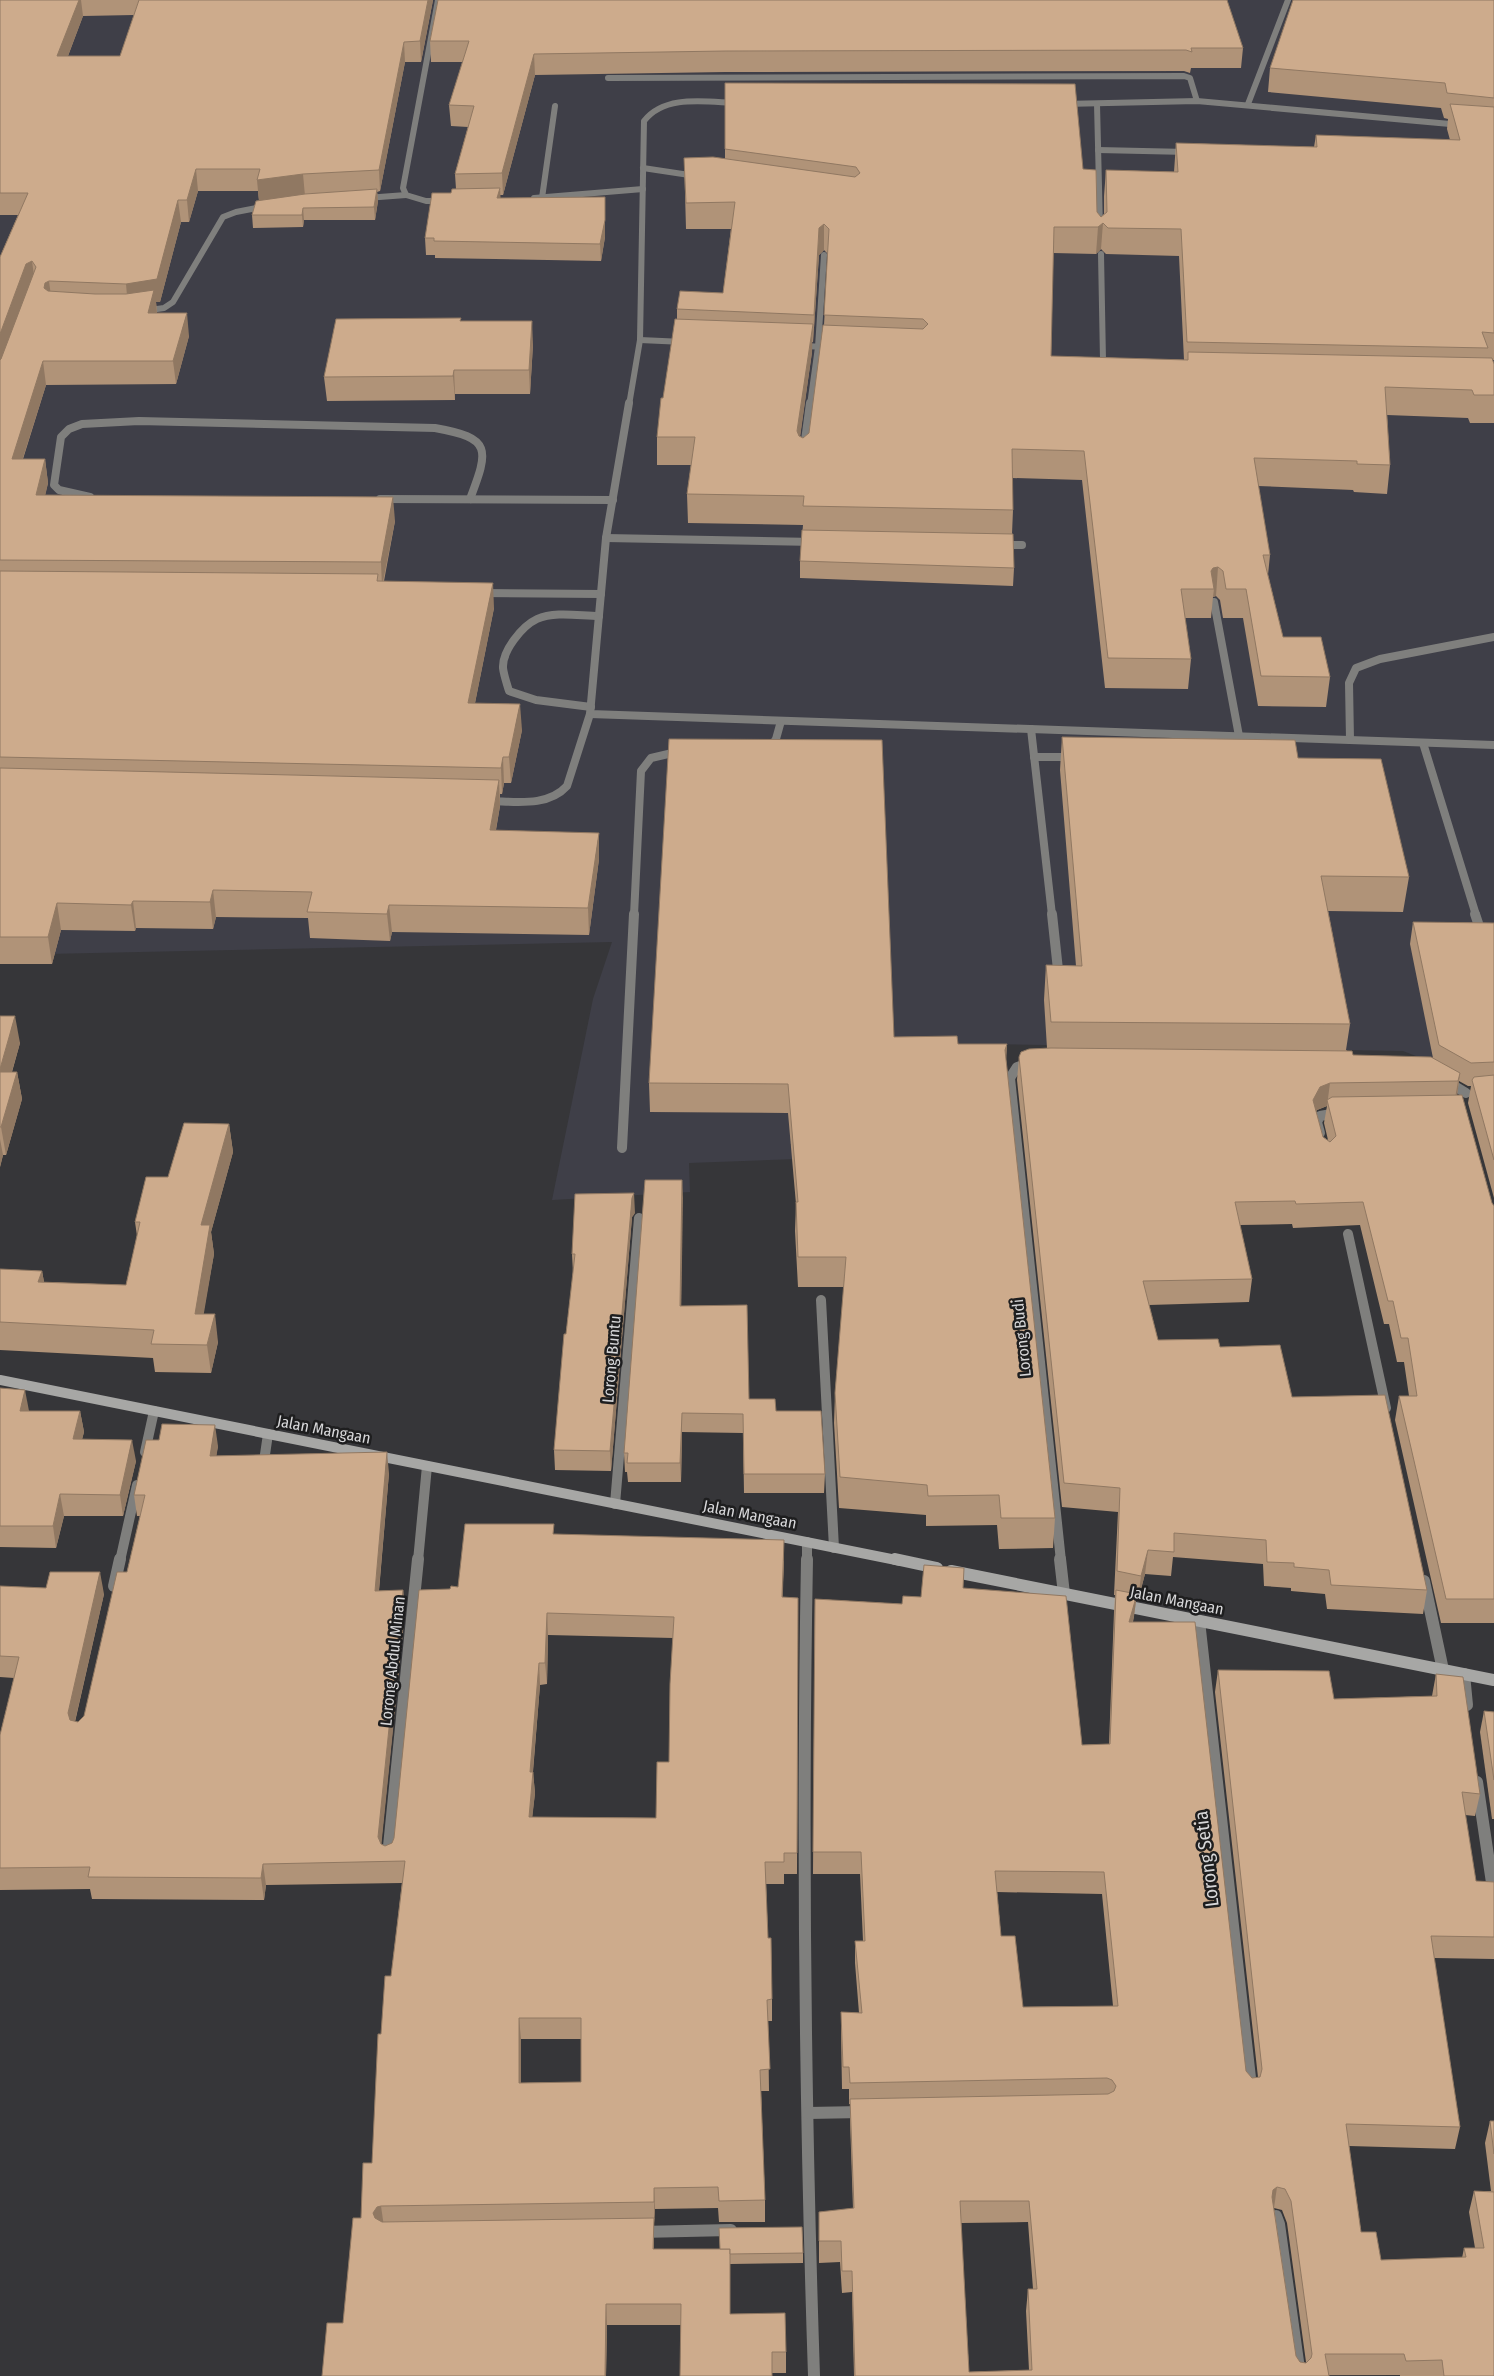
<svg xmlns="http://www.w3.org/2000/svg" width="1494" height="2376" font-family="'Fira Sans Condensed',sans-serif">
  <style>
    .built { fill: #3f3f48 }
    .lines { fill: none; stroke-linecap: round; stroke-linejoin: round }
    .lane-far3 { stroke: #7f7f7d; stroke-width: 6 }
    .lane-far2 { stroke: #7f7f7d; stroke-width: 8 }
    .lane-far1 { stroke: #7f7f7d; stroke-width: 10 }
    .lane { stroke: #7f7f7d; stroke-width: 12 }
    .street-far3 { stroke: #7f7f7d; stroke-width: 6 }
    .street-far2 { stroke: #7f7f7d; stroke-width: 8 }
    .street-far1 { stroke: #7f7f7d; stroke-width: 10 }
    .street { stroke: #7f7f7d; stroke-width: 12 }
    .secondary-far1 { stroke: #a7a7a5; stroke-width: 10 }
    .secondary { stroke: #a7a7a5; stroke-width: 12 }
    .wall { fill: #b09378; fill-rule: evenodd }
    .shaded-wall { fill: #907862 }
    .building { fill: #cdab8c; stroke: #907862; fill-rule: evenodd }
    .labels { text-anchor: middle; stroke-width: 5; stroke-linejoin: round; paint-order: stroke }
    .street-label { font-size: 16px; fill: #d7d7d9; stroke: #1e1e1f }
    .near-street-label { font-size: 19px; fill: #d7d7d9; stroke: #1e1e1f }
  </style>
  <rect width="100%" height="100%" fill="#363639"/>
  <polygon class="built" points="0,0 1494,0 1494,1079 1478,1080 1403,1051 920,1043 897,1146 790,1144 797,1159 689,1163 690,1192 552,1200 593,999 612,942 0,955"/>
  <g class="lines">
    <g class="lane-far3">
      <polyline points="438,0 403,188 406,195 426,201 442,201"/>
      <polyline points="608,78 1184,76 1190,78 1197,101"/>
      <polyline points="1097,104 1100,228"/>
      <polyline points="1248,104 1288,0"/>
      <polyline points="1098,150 1188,152"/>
      <polyline points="643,168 696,176"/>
      <polyline points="366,198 406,195"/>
      <polyline points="534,198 643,189"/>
      <polyline points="542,198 555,106"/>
      <polyline points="1101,254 1103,360 1111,366"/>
      <polyline points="143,311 164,308 173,302 223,217 236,212 267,206"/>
      <polyline points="640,340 684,342"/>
      <polyline points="799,346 832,347"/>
      <polyline points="810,405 818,347 824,255"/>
    </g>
    <g class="lane-far2">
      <polyline points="804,448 810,403"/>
      <path d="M90 497 59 490 54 485 61 437 69 429 82 424 139 421 435 428C492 438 489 449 470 499"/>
      <polyline points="380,499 613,500"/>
      <polyline points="606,538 815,542"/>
      <polyline points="1000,545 1022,545"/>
      <polyline points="480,593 601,594"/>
      <polyline points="1214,602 1239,736"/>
      <path d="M591 707 536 700 509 691C507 684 504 676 503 668 502 651 522 626 537 619 555 611 580 616 599 616"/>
      <polyline points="1031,729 1052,915"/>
      <polyline points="1350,740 1349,683 1356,668 1380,659 1494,637"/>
      <polyline points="1423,743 1476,915"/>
      <polyline points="769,750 776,739 781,721"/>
      <polyline points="1034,757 1072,757"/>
      <path d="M486 801C513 801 547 808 567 786L590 714"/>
      <polyline points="634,915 641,771 651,758 681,751"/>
    </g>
    <g class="lane-far1">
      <polyline points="1052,914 1059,979"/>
      <polyline points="1475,914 1478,923"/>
      <polyline points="622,1148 634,914"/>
      <polyline points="263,1468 268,1434"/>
    </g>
    <g class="lane">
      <polyline points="1464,1674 1467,1705"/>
      <polyline points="1477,1782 1494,1896"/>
    </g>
    <g class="street-far3">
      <polyline points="1064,104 1197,101 1461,125"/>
      <path d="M629 405 640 340 644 121C665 94 706 102 737 103"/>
    </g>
    <polyline class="street-far2" points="629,403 606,538 590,714 1494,745"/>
    <g class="street-far1">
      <polyline points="1029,1064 1017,1067 1010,1078 1061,1561"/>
      <polyline points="1448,1082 1466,1093"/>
      <polyline points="1320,1133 1317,1122 1320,1116 1337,1113"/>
      <polyline points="1348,1234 1386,1408"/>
      <polyline points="821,1300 834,1548"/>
      <polyline points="145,1452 154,1411"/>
      <polyline points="615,1504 639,1218"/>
      <polyline points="120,1561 137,1485"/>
      <polyline points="418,1561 427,1466"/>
      <polyline points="807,1561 807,1542"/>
    </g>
    <g class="street">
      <path d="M807 1559C802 1832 805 2104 814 2376"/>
      <polyline points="1060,1559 1064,1594"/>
      <polyline points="1424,1581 1443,1670"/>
      <polyline points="114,1586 120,1559"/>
      <polyline points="1199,1621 1251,2087"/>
      <polyline points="388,1856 418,1559"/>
      <polyline points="808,2113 862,2112"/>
      <polyline points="1276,2216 1279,2224 1300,2376"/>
      <polyline points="640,2232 731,2230"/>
    </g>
    <polyline class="secondary-far1" points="0,1380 901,1561"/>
    <g class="secondary">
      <polyline points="895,1559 937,1568"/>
      <polyline points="951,1571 1494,1680"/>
    </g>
  </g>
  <g class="wall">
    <path d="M0 0H433L421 62H405L380 191 377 192 378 201 375 220H304L303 227 253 228 252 215 259 200 258 191H198L189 222H181L160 302H156L157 313 189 336 176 384 46 385 23 459H45L48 483 45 495 395 521 384 581 494 608 475 703 522 730 511 783H504L502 794H500V806L496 830 599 859 589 935 392 932 390 941 310 938 308 918 216 917 213 929 136 928 135 931 61 930 52 964H0V257L18 215H0ZM134 15 120 56H68L83 16Z"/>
    <polygon points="438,0 1243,48 1241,68 1191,68 1190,73 1184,71 725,72 535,75 503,195 500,195 500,198 605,197 605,237 601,261 435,258 435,255 426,255 425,238 451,193 456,189 455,174 468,127 451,126 449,105 463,62 431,62 430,41"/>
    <path d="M1494 0V360H1492L1494 364V423H1470L1468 418 1387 415 1390 465 1387 494 1354 492 1353 490 1258 486 1270 555 1268 575 1283 637 1330 677 1326 707 1258 706 1243 618H1223L1220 600 1216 596 1213 597 1211 618H1185L1191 659 1188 689 1105 688 1082 480 1012 478 1013 510 1012 534 1014 568 1013 586 800 578V561L803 525 688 523 687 494 691 465H657V437L677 319V309L723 293 731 229H686L684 158 725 159V83L1083 169 1097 212 1101 217 1104 214V196L1106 170 1174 172 1176 143 1314 147 1316 135 1450 140 1447 129 1448 119 1444 118 1441 108 1268 92 1270 68ZM1101 249 1106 254 1179 256 1184 360 1051 356 1053 253 1096 254ZM824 250 828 254 824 325 809 433 803 438 800 436 812 352V342H813L819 255Z"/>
    <polygon points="461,321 533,344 530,394 455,394 455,400 327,401 324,377"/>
    <path d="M1062 737 1298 758 1409 877 1403 912 1328 911 1350 1024 1346 1050 1353 1055 1433 1058 1410 944 1413 922 1494 923V1198L1468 1103 1471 1086H1468L1459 1081 1457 1095 1492 1203 1494 1206V1623H1441L1395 1420 1399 1396H1409L1404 1362H1397L1389 1324H1384L1360 1225 1293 1228 1292 1224 1240 1225 1252 1279 1249 1302 1149 1305 1158 1340 1220 1347 1292 1397 1427 1590 1423 1614 1327 1609 1325 1594 1291 1591V1588L1264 1586 1263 1564 1173 1557 1171 1576 1145 1574 1138 1600H1136L1134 1616 1133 1622 1246 2071 1252 2078 1258 2077 1215 1692 1218 1670 1334 1699 1432 1696 1436 1674 1480 1794 1475 1816 1465 1815 1476 1881 1494 1882V1959L1434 1958 1460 2127 1455 2149 1349 2146 1361 2232 1381 2260 1462 2258 1464 2248H1475L1469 2212 1474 2191H1491L1485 2143 1490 2121H1494V2376H1400V2375L854 2376 852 2292 842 2293 840 2262 819 2263V2212L853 2209 850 2120V2104H849V2089H842L841 2034V2012L859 2013 855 1963V1941H863L860 1874H813L815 1599 902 1604 921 1597 963 1588 1082 1745 1109 1744 1114 1612 1115 1595H1114L1118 1512 1062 1507 1017 1080 1019 1057 1047 1048 1044 1000 1046 965 1076 966 1060 770ZM1327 1106 1324 1123 1328 1140 1323 1137 1316 1111 1317 1110ZM997 1892 1102 1894 1113 2006 1023 2007 1001 1936ZM1274 2208 1282 2210 1287 2223 1306 2362V2363L1300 2362 1296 2356ZM1028 2222 1033 2289H1028L1026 2311 1029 2370 969 2372 961 2223Z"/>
    <polygon points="0,1016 20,1043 12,1072 17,1072 22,1099 6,1155 3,1155 0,1167"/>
    <polygon points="894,1037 958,1044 1007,1044 1006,1060 1055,1518 1053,1548 999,1549 997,1525 926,1526 926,1515 839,1508 834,1423 835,1393 844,1287 798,1287 795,1231 796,1204 788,1113 650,1112 649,1083"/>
    <polygon points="229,1124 233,1152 211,1232 214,1254 203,1314 218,1342 211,1373 155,1372 153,1358 0,1350 0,1269 42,1271 44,1282 126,1285 137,1236 135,1222 168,1177"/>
    <polygon points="682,1180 681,1306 749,1399 776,1411 825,1474 824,1493 744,1493 743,1433 682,1432 681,1482 628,1482 627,1472 625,1472 624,1453"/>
    <polygon points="635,1213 632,1217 611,1471 555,1470 554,1450 566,1334 573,1273 572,1254"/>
    <polygon points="0,1388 29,1411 80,1411 84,1432 82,1439 136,1461 123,1516 64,1516 56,1548 0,1547"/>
    <path d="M218 1446 216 1456 389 1473 379 1591 403 1590 405 1611 381 1844 385 1846 392 1843 394 1838 450 1589 458 1587 555 1534 784 1561 782 1597 798 1598 797 1874H784V1884H766L768 1938 772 1999V2021H768L769 2091H761L765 2200V2222H719L718 2208 655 2209 654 2223V2249L803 2253V2263L730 2264V2314L786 2352V2373H772L681 2325H607L606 2376H322L343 2323 361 2218 372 2163 381 2034 391 1976 402 1883 266 1885 264 1900 92 1899 90 1889 0 1890V1735L14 1678 0 1677V1586L104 1594 75 1722H78L84 1716 127 1572 140 1516H137L134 1495ZM548 1635 673 1638 669 1762 656 1818 532 1817 535 1793 533 1772 540 1685 547 1684ZM521 2039H581V2082L521 2083Z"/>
    <polygon points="1484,1711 1494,1712 1494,1819 1492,1819 1480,1732"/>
  </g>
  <g class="shaded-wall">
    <polygon points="79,0 81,0 83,16 60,77 57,56"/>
    <polygon points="428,0 433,0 421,62 420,41"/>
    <polygon points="404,42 405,62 380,191 379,170"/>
    <polygon points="534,54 535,75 503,195 502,173"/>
    <polygon points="196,169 198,191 189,222 187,200"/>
    <polygon points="303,174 305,196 259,202 257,180"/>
    <polygon points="500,188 501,205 497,198"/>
    <polygon points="377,189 378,201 375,220 374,207"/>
    <polygon points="605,197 605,237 601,261 600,244"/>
    <polygon points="178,200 181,222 160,302 156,302 157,313 151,336 128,307 126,284"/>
    <polygon points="303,208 304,220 303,227 302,215"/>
    <polygon points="1103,223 1101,249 1096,254 1098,227"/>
    <polygon points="824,224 824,250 819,255 813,342 814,315 819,228"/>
    <polygon points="32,261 35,283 0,366 0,334 26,264"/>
    <polygon points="49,281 52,304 44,288 45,283"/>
    <polygon points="187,313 189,336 176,384 173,361"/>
    <polygon points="532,321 533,344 530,394 529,370"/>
    <polygon points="813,324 812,352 797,459 797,431"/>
    <polygon points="43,361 46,385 15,483 12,459"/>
    <polygon points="454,370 455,394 455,400 453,376"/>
    <polygon points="45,459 48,483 40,519 36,495"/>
    <polygon points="393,497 395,521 382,587 381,562"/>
    <polygon points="1218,567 1216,596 1213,597 1214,589 1211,571 1213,568"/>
    <polygon points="493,583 494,608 470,728 468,703"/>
    <polygon points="520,704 522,730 511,783 509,757"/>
    <polygon points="503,757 504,783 502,794 501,768"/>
    <polygon points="499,780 500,806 491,857 490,830"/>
    <polygon points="599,833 599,859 589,935 588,908"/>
    <polygon points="213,890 216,917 213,929 210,902"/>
    <polygon points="133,901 136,928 135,931 131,905"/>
    <polygon points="57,903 61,930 52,964 48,937"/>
    <polygon points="389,905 392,932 390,941 387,914"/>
    <polygon points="15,1016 20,1043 4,1099 0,1076 0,1069"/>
    <polygon points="1007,1044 1005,1073 1005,1050"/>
    <polygon points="17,1072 22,1099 6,1155 1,1127"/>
    <polygon points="1460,1073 1457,1096 1454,1104 1458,1081"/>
    <polygon points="1330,1083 1327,1106 1317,1110 1310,1123 1313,1100 1320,1087"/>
    <polygon points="229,1124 233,1152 211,1232 214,1254 199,1342 195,1314 201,1225"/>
    <polygon points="0,1139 3,1155 0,1167"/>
    <polygon points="682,1180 683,1198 681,1325 680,1306"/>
    <polygon points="634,1193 635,1213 632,1217 611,1471 610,1451 632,1198"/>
    <polygon points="42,1271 47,1299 38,1282"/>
    <polygon points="215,1314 218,1342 211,1373 207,1345"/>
    <polygon points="25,1390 29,1411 24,1432 20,1411"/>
    <polygon points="80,1411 84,1432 77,1460 73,1439"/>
    <polygon points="682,1413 682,1432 681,1482 680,1463"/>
    <polygon points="215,1425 218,1446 213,1478 210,1456"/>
    <polygon points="132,1440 136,1461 123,1516 120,1495"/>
    <polygon points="387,1452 389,1473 377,1612 375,1591"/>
    <polygon points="60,1494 64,1516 56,1548 53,1526"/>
    <polygon points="784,1540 784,1561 782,1619 782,1597"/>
    <polygon points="1148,1550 1145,1574 1138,1600 1141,1576"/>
    <polygon points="100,1572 104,1594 72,1734 68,1713"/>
    <polygon points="403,1590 405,1611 380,1858 378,1837"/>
    <polygon points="1137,1594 1134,1616 1127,1644 1129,1622"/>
    <polygon points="547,1613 548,1635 547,1684 545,1663"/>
    <polygon points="539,1663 540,1685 531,1793 530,1772"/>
    <polygon points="533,1772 535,1793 530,1839 529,1817"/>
    <polygon points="263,1864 266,1885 264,1900 261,1878"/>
    <polygon points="519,2018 521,2039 521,2104 519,2083"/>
    <polygon points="1277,2187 1274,2208 1269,2211 1273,2190"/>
    <polygon points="654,2188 655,2209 654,2223"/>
    <polygon points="381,2206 384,2227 376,2235 373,2213 377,2207"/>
    <polygon points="654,2218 654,2271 653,2249"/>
    <polygon points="606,2304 607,2325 606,2376 605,2376"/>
  </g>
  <g class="building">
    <polygon points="0,0 79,0 57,56 120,56 139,0 428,0 420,41 404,42 379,170 303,174 257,180 260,169 196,169 187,200 178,200 157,279 126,284 49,281 45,283 44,288 48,291 95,294 126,294 154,290 148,313 187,313 173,361 43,361 12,459 45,459 36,495 393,497 381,562 0,560 0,360 1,359 36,267 32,261 26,264 0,334 0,257 28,193 0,193"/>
    <polygon points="438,0 1227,0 1243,48 1191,48 1192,52 1186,50 725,51 534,54 502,173 455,174 474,106 449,105 469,41 430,41"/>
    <polygon points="1293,0 1494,0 1494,98 1447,93 1445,83 1270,68"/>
    <polygon points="725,83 1075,84 1083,169 1096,170 1097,212 1101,217 1107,212 1106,170 1178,172 1176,143 1317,147 1316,135 1460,140 1450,104 1494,107 1494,333 1482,332 1488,348 1187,342 1181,229 1108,228 1103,223 1098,227 1054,227 1051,356 1188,360 1188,352 1492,358 1494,364 1494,395 1474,395 1472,390 1385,387 1390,465 1357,464 1357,461 1254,458 1270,555 1263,555 1283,637 1321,637 1330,677 1261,676 1246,589 1226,589 1223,571 1218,567 1213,568 1211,571 1214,589 1181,589 1191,659 1108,658 1084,451 1012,449 1013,510 803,506 804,496 687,494 695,437 657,437 661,398 663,398 675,319 813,324 797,431 799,436 803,438 809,433 823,325 923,329 928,324 923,319 824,315 829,229 824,224 819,228 814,315 677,309 680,291 723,293 735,202 686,203 684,158 713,157 855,177 860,173 856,167 725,149"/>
    <polygon points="500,188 497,198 605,197 605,220 600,244 434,241 434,238 425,238 432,193 451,193 452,189"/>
    <polygon points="377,189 374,207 303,208 302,215 252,215 256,201 305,194"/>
    <polygon points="461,318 460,321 532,321 529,370 454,370 453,376 324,377 336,319"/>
    <polygon points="802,530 1013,534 1014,568 800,561"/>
    <polygon points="0,571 378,574 377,581 493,583 468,703 520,704 509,757 503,757 501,768 0,757"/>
    <polygon points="1062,737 1295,740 1298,758 1381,759 1409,877 1321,876 1350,1024 1051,1022 1046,965 1082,966"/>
    <polygon points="669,739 882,740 894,1037 957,1036 958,1044 1007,1044 1005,1050 1055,1518 1001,1518 999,1495 928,1496 927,1485 840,1477 835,1393 846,1257 798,1257 796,1202 798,1202 788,1084 649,1083"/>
    <polygon points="0,768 499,780 490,830 599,833 588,908 389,905 387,914 307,912 312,892 213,890 210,902 133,901 131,905 57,903 48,937 0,937"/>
    <polygon points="1413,922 1494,923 1494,1062 1471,1063 1439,1045"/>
    <polygon points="0,1016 15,1016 0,1069"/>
    <polygon points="1051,1048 1352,1051 1353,1055 1431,1057 1460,1073 1458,1081 1330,1083 1320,1087 1313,1100 1323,1137 1330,1142 1336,1136 1327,1100 1332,1097 1462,1095 1492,1203 1494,1206 1494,1599 1446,1599 1399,1396 1417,1396 1408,1338 1401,1338 1393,1301 1388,1301 1363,1202 1296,1204 1295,1201 1235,1202 1252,1279 1143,1281 1158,1340 1218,1339 1220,1347 1280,1345 1292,1397 1385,1395 1427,1590 1331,1585 1329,1570 1294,1567 1294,1563 1267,1562 1266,1540 1174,1533 1174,1552 1148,1550 1141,1576 1117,1571 1120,1488 1064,1483 1019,1057 1021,1052 1029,1049"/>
    <polygon points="0,1072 17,1072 1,1127 0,1127"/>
    <polygon points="1494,1075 1494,1160 1472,1080 1474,1077"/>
    <polygon points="184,1123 229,1124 201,1225 210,1225 195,1314 215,1314 207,1345 151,1344 154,1330 0,1322 0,1269 42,1271 38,1282 126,1285 140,1222 135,1222 146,1177 168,1177"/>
    <polygon points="645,1180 682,1180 680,1306 747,1305 749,1399 775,1399 776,1411 821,1411 825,1474 744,1474 743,1414 682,1413 680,1463 627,1463 628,1453 624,1453"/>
    <polygon points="634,1193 632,1198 610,1451 554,1450 564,1334 566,1334 575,1254 572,1254 575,1194"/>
    <polygon points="0,1388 25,1390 20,1411 80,1411 73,1439 132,1440 120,1495 60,1494 53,1526 0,1526"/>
    <path d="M162 1424 215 1425 210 1456 387 1452 375 1591 403 1590 378 1837 381 1844 385 1846 392 1843 394 1838 419 1590 450 1589 451 1586 458 1587 465 1524H554L553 1534 784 1540 782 1597 798 1598 797 1853H784V1862H765L768 1938H771L772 1999 767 2000 770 2069 760 2070 765 2200 719 2201 718 2187 654 2188V2202L381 2206 377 2207 373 2213 375 2218 382 2222 654 2218 653 2249H730V2314L785 2313 786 2352H772V2376H680L681 2304H606L605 2376H322L327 2323H343L353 2218H361L363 2163H372L378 2034H381L385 1976H391L405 1861 263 1864 261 1878 88 1877 90 1867 0 1868V1735L19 1657 0 1656V1586L46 1588 50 1572H100L68 1713 70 1720 78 1722 84 1716 117 1572H127L145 1495H134L146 1440H159ZM547 1613 674 1617 670 1684 669 1762H657L656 1818 529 1817 533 1772H530L539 1663H545ZM519 2018H581V2082L519 2083Z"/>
    <path d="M924 1565 964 1568 963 1588 1066 1596 1082 1745 1110 1744 1116 1590 1137 1594 1129 1622H1195L1246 2071 1252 2078 1260 2077 1262 2069 1218 1670 1329 1671 1334 1699 1437 1696 1436 1674 1463 1677 1480 1794 1462 1792 1476 1881 1494 1882V1937L1431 1936 1460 2127 1346 2124 1361 2232H1376L1381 2260 1466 2257 1464 2248H1484L1474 2191 1494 2192V2376H1444L1442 2360 1406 2361 1404 2354H1325L1329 2376H855L852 2271H842L841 2241H819V2212L854 2208 850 2099 1108 2094 1114 2091 1116 2086 1112 2080 1107 2078 850 2083 849 2067H843L841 2012 862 2013 855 1941H865L861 1852H813L815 1599 902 1604 903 1596 921 1597ZM995 1871 1104 1872 1118 2006 1023 2007 1015 1936H1001ZM1277 2187 1285 2189 1291 2201 1312 2354 1311 2358 1306 2363 1300 2362 1296 2356 1272 2197 1273 2190ZM960 2201H1029L1037 2289H1028L1032 2370 969 2372Z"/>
    <polygon points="1484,1711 1494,1712 1494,1780"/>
    <polygon points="1490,2121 1494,2121 1494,2154"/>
    <polygon points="802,2227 803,2253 730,2254 730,2249 720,2249 719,2228"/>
  </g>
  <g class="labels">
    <g class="street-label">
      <text transform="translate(1021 1338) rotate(-96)" y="6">Lorong Budi</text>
      <text transform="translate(611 1359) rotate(-85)" y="6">Lorong Buntu</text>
      <text transform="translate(324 1429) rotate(11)" y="6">Jalan Mangaan</text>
      <text transform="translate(750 1514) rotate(11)" y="6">Jalan Mangaan</text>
      <text transform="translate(1177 1600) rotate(11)" y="6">Jalan Mangaan</text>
      <text transform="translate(392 1661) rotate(-84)" y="6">Lorong Abdul Minan</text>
    </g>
    <g class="near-street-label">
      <text transform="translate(1206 1859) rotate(-97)" y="7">Lorong Setia</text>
    </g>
  </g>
</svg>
